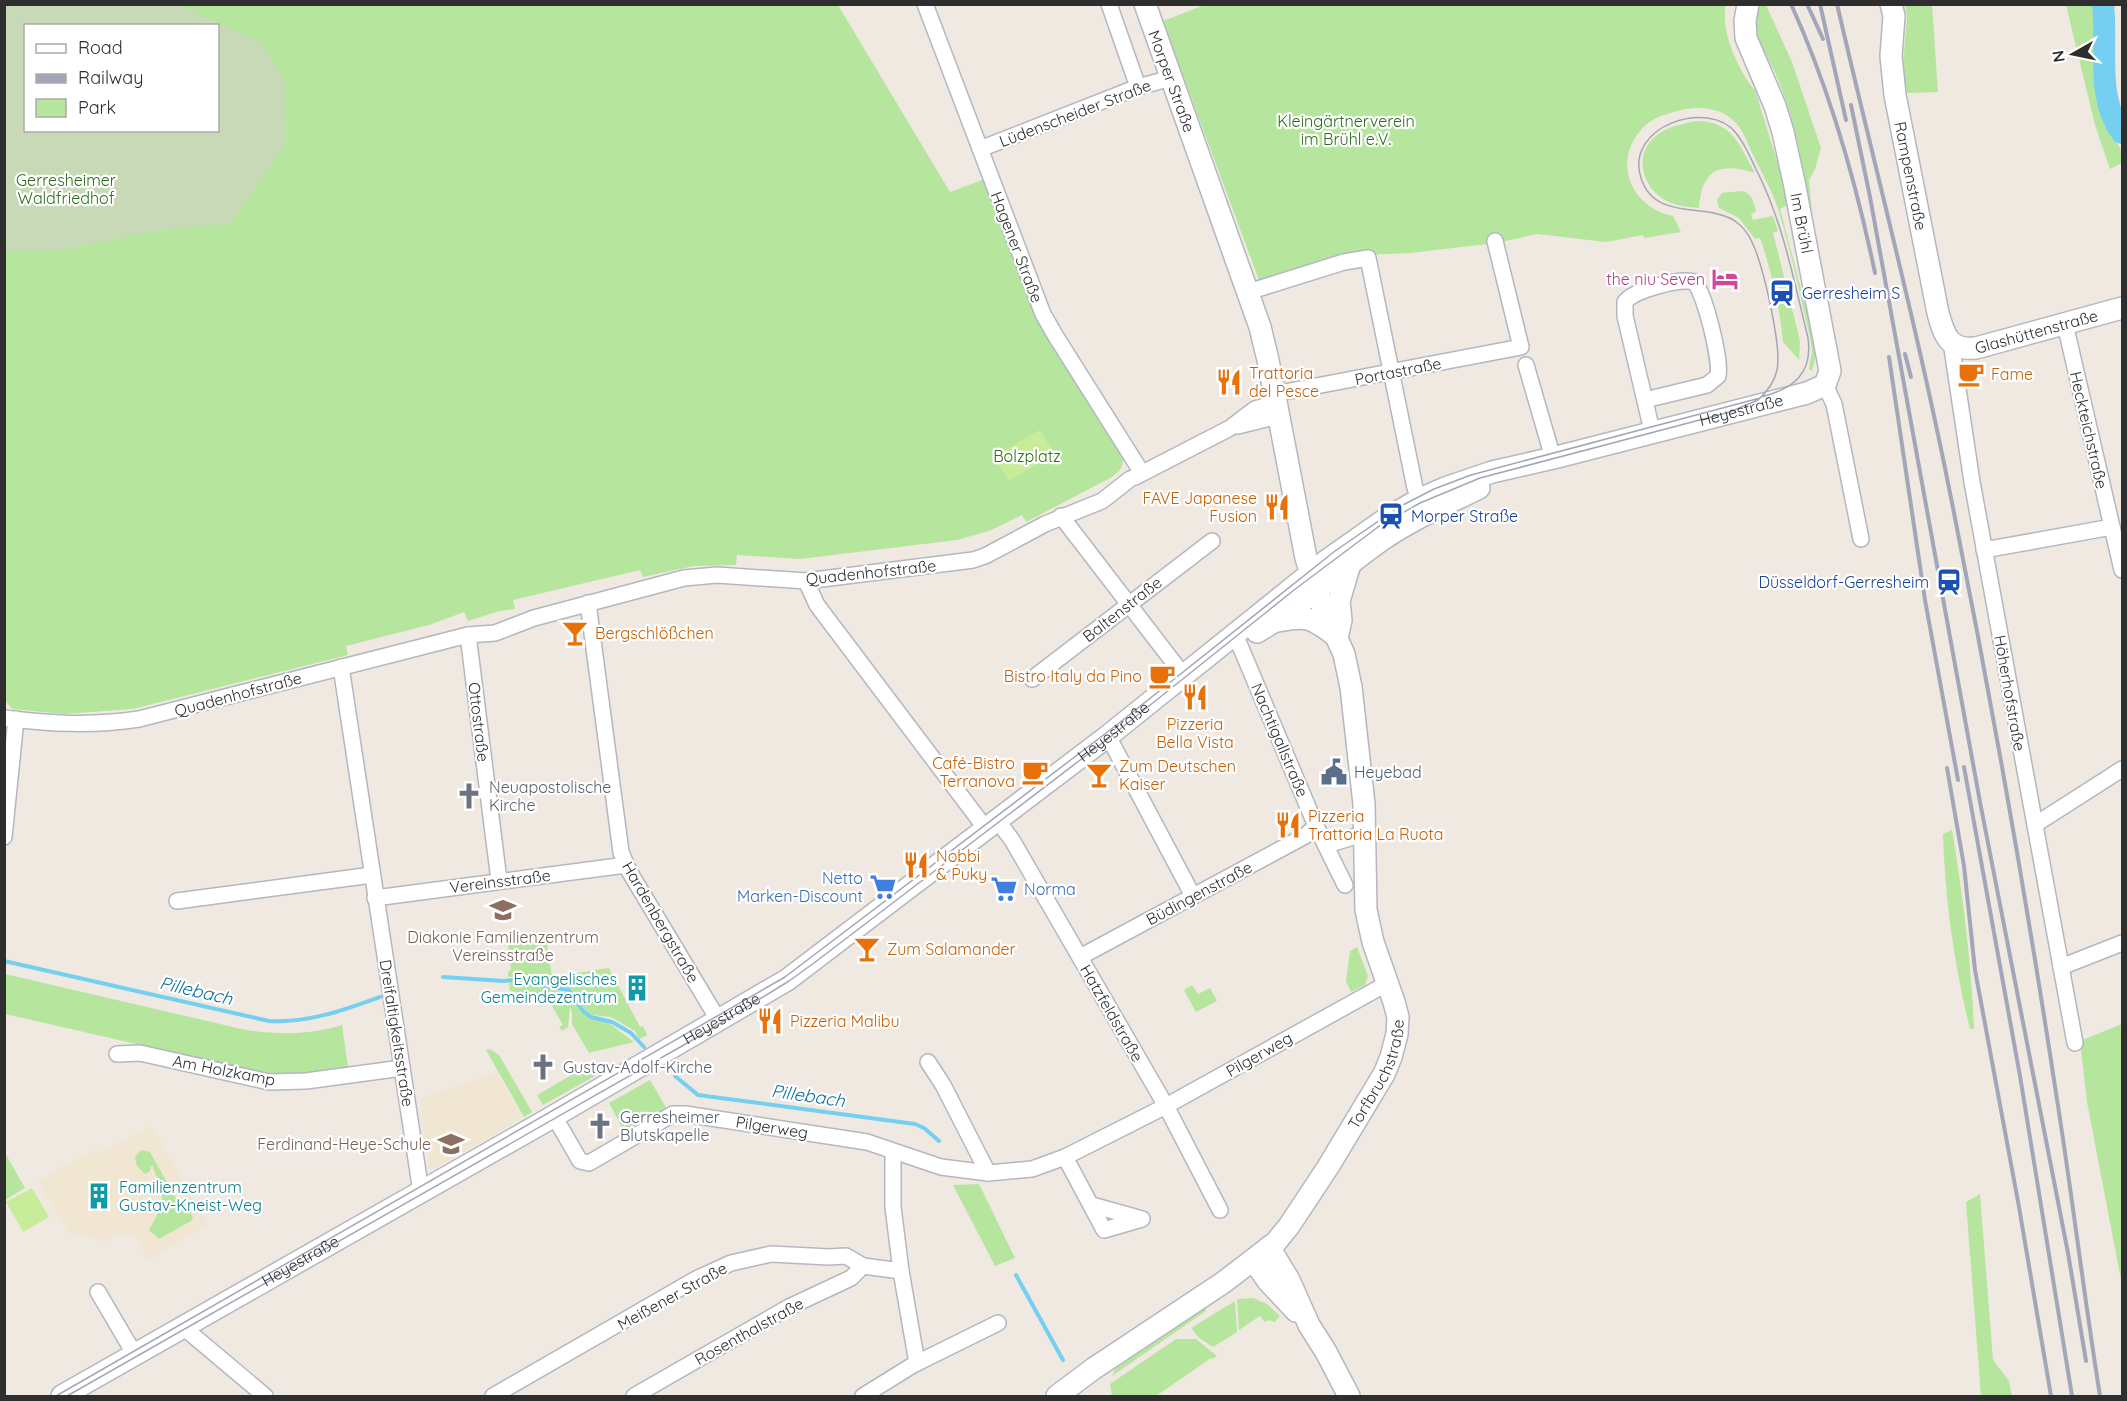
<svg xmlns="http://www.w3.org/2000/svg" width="2127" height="1401" font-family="Quicksand,sans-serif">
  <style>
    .education { fill: #f0e6d1 }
    .green { fill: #b6e59e; fill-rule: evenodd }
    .cemetery { fill: #c8d9b8; fill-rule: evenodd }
    .pitch { fill: #c9ec9a }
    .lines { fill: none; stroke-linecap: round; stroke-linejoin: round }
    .stream { stroke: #75cff0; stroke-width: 4 }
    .river { stroke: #75cff0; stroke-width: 22 }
    .street-casing { stroke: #b4b7c1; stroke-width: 18 }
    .secondary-casing { stroke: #b4b7c1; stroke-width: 24 }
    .street { stroke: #fff; stroke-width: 15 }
    .secondary { stroke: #fff; stroke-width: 21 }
    .tram { stroke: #a3a6b8; stroke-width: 1.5 }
    .rail { stroke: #a3a6b8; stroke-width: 4 }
    .labels { text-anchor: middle; stroke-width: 4.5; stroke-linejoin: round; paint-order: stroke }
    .street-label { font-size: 16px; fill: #2e2e2e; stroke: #fff }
    .park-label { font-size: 16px; fill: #2c6e1b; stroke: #fff }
    .hotel-label { font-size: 16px; fill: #b23c85; stroke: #fff; text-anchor: end }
    .transit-label { font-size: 16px; fill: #164399; stroke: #fff; text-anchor: start }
    .food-label { font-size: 16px; fill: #c56008; stroke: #fff; text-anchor: start }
    .service-label { font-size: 16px; fill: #4e5e75; stroke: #fff; text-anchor: start }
    .worship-label { font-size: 16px; fill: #5b616d; stroke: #fff; text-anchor: start }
    .shop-label { font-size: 16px; fill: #366cbe; stroke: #fff; text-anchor: end }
    .education-label { font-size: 16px; fill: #785e54; stroke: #fff }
    .culture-label { font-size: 16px; fill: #0d838f; stroke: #fff; text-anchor: end }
    .water-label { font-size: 18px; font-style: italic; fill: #0d6fa3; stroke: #fff }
  </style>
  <rect width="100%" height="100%" fill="#efe9e1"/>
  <g class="education">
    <polygon points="497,1073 522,1118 430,1170 420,1099"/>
    <polygon points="151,1126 208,1225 148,1260 136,1236 122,1233 108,1242 68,1232 38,1181 97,1148 101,1153 123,1140 124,1141 128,1139 128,1137 136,1133 137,1134"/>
  </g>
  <g class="green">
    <path d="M1207 4 1725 5C1725 14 1724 24 1727 34 1730 49 1744 79 1755 90L1782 177 1788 205 1780 209 1814 338 1816 354 1812 371 1809 369 1812 351 1810 337C1800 295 1791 251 1778 209 1772 190 1762 173 1753 155 1748 145 1744 131 1736 123 1723 109 1705 106 1686 109 1673 112 1659 115 1648 123 1611 154 1626 206 1673 216L1681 232 1644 238 1643 235 1606 242 1537 234 1496 243 1410 253 1345 256 1260 283 1163 21Z"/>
    <path d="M5 5H838L950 192 990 177 1026 277 1122 454C1125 465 1121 470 1112 477L1026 522 1022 515 989 531 957 540 800 559 737 555 736 565 694 566 643 577 640 570 513 600 515 609 499 611 468 621 464 612 429 625 346 646 348 655 133 709 64 714 12 709 5 700ZM26 26H218V130H26Z"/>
    <path d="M1761 5H1766L1792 62 1821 148 1815 169 1809 180 1813 225C1804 175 1797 124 1777 77 1767 52 1746 31 1761 5Z"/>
    <polygon points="1905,5 1932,5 1938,92 1907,93 1903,65 1907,17"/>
    <polygon points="2066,5 2093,5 2095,18 2093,54 2097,90 2108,129 2122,151 2122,163 2110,169 2095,125"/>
    <path d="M1696 121C1732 120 1740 146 1755 173 1719 162 1702 169 1699 208 1688 207 1676 206 1667 201 1642 188 1632 154 1657 135 1668 126 1683 124 1696 121Z"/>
    <path d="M1742 191C1752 193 1754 203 1756 212L1751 214 1753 220 1773 216 1778 231 1773 233 1800 341 1799 360 1783 342C1780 309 1771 269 1760 238L1755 239 1739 218 1719 208 1717 200 1722 193Z"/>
    <path d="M1952 830C1963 896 1971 962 1974 1029H1970C1954 965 1945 900 1943 834Z"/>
    <path d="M545 931 552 976 573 973 571 985 575 988 577 973 609 968 640 1027 643 1026 647 1035 639 1039 635 1031 611 1017 592 1015 586 1011 571 989C557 984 543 988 533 975L508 977V972L511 970 507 937Z"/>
    <polygon points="1357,947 1368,976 1365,985 1351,992 1346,981 1350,951"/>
    <path d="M5 974 246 1030C279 1035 309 1035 342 1025L348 1067 287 1075 268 1074 5 1014Z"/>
    <polygon points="519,980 531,980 534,985 539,987 564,992 578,1003 585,1015 610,1024 634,1042 589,1053 572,1024 572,1012 570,1007 568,1027 562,1031 559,1027 563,1025 548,999 510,991 509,982"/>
    <polygon points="1192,985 1198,994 1210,988 1217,1001 1196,1012 1184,990"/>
    <polygon points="2122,1024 2122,1285 2087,1102 2080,1041"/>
    <polygon points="490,1049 499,1055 532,1112 524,1117 486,1050"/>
    <polygon points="589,1065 595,1076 543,1105 537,1095"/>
    <polygon points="650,1080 668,1111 626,1135 609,1103"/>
    <path d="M141 1150 150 1152 178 1202 183 1200 193 1217 191 1221 159 1239 149 1230C157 1216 166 1200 160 1184 158 1177 154 1174 153 1166H151L150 1171 145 1174 137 1166 135 1157Z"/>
    <polygon points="5,1153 25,1188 5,1200 4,1200"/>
    <polygon points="979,1184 1015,1258 995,1266 953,1185"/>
    <polygon points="1980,1194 1993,1360 2009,1381 2012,1396 1981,1396 1966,1202"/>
    <polygon points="1253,1298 1267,1304 1280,1316 1275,1322 1269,1320 1265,1322 1260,1316 1239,1330 1237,1299"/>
    <polygon points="1235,1301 1237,1332 1213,1347 1199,1338 1191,1328"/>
    <polygon points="1205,1308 1206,1311 1112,1376 1115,1369"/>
    <polygon points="1176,1339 1196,1339 1217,1356 1212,1359 1211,1358 1156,1396 1112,1396 1110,1384"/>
  </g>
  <path class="cemetery" d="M4 5H178L262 43 285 81 286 143 231 223 154 231 64 250 5 251ZM26 26H218V130H26Z"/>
  <g class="pitch">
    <polygon points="1040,430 1054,454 1009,481 994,456"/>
    <polygon points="32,1188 49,1217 23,1232 6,1202"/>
  </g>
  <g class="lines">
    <g class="stream">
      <path d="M4 961 269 1021C309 1023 344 1010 380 997"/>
      <polyline points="443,977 504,981 531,978 543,986 569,990 583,1011 591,1017 612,1022 631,1033 644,1047"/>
      <polyline points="675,1076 698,1095 915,1124 924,1128 939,1141"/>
      <polyline points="1016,1275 1063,1360"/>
    </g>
    <path class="river" d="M2103 4C2108 46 2095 97 2122 133"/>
    <g class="street-casing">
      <g id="street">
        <polyline points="925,4 1043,314 1055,335 1142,473"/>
        <polyline points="1109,4 1138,87"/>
        <polyline points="980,149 1138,87 1171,78"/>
        <polyline points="1248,292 1344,262 1368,258 1415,488 1420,499"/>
        <polyline points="2065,324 2122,570"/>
        <polyline points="1951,342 1972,482 2075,1043"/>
        <polyline points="1526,365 1553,458"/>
        <polyline points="1825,385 1834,404 1861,539"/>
        <polyline points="1274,394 1521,347 1495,241"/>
        <path d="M1645 400 1707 385 1718 376C1721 360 1705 293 1694 282 1679 278 1634 290 1625 302V316L1652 431"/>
        <polyline points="1238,426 1278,416"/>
        <polyline points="1135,477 1230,428 1255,409 1276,403"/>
        <polyline points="1061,516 1184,676"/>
        <polyline points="1984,550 2112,527"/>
        <polyline points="806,581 817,605 986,829"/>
        <polyline points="588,603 621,852 629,871 719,1021"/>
        <polyline points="1235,634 1316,826 1345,885"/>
        <polyline points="468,635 499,880"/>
        <polyline points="341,667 421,1192"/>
        <polyline points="1032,679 1212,541"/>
        <path d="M4 718C51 724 92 726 139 719L468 635 495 633 534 618 684 578 717 575 806 581 973 560 985 556 1045 524 1102 501 1130 479"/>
        <polyline points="1108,736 1193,896"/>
        <polyline points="997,820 1012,840 1166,1106 1220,1210"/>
        <polyline points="2036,824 2122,769"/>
        <polyline points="4,837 16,719"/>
        <polyline points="1327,845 1366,833"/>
        <polyline points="375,898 626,865"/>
        <polyline points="177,901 372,875"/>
        <polyline points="1080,957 1305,836 1316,826"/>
        <polyline points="2061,967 2122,943"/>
        <polyline points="117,1054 140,1053 269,1082 306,1081 402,1068"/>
        <polyline points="928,1062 943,1085 988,1173"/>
        <polyline points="554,1116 580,1161 589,1163 673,1114 685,1114 867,1142 941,1167 988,1173 1032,1169 1065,1157 1166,1106 1388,983"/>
        <polyline points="893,1152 893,1207 901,1271 917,1363"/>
        <polyline points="1065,1157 1104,1230 1142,1219 1092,1205"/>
        <polyline points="98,1292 135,1355"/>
        <polyline points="183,1327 265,1396"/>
        <polyline points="493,1396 696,1279 731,1263 771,1254 829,1257 846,1256 863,1266 901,1271"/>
        <polyline points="634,1396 789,1307 851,1278 863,1266"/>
        <polyline points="863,1396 913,1365 998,1323"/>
      </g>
    </g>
    <g class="secondary-casing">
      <g id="secondary">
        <path id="s1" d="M1891 4 1894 16 1891 56 1895 95 1938 313C1944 335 1949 351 1976 348L2122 308"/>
        <path d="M1278 621C1309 615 1312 618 1336 636"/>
        <path d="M1257 632C1301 607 1338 571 1379 542 1410 520 1445 505 1479 488"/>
        <polyline points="1338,634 1341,620 1339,601 1350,564"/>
        <polyline points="1269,1247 1289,1280 1309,1325 1326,1352 1349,1396"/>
        <polyline points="1253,1260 1268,1281 1296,1311"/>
        <path id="s2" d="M62 1396 542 1123 787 980 1108 736 1326 561 1387 518 1420 499 1445 488 1492 472 1553 458 1807 393 1825 385 1830 371 1794 182 1783 132 1775 106 1746 38 1745 21 1748 4"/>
        <path id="s3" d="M1057 1396 1093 1369 1224 1282 1276 1242 1289 1226 1328 1167 1384 1074 1391 1057 1397 1034 1398 1017 1394 1002 1373 942 1366 910 1364 804 1351 687 1344 654 1323 608 1306 558 1268 360 1260 327 1145 4"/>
      </g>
    </g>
    <use href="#street" class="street"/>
    <use href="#secondary" class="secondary"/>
    <path class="tram" d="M56 1396 785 977 1114 727 1335 551 1399 507 1434 489 1471 475 1760 398 1761 397C1793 389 1813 374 1808 338 1794 281 1783 222 1756 169 1750 157 1745 144 1736 133 1709 98 1624 126 1641 178 1655 222 1706 202 1735 221 1742 226 1748 233 1752 242 1763 265 1782 346 1777 370 1774 383 1767 392 1758 400L1730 412 1480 478 1420 503 1378 527 1294 590 1109 738 814 963 789 981 696 1038 67 1396"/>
    <g class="rail">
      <path d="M1791 4C1830 90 1856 182 1875 273"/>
      <polyline points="1807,4 1823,39"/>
      <polyline points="1820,4 1846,120"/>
      <path d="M1837 4C1874 164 1916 323 1948 483 1989 686 2025 889 2056 1093 2072 1194 2084 1296 2100 1396"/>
      <polyline points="1851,105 1870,197 1980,802 2068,1253 2086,1361"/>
      <polyline points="1905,354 1911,377"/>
      <polyline points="1889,357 1925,600 1958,780"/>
      <polyline points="1964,767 2020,1076 2072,1396"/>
      <polyline points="1947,768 1964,866 1975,970 2019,1207 2051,1396"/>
    </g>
  </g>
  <defs>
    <g id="hotel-bare" transform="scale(2.07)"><path d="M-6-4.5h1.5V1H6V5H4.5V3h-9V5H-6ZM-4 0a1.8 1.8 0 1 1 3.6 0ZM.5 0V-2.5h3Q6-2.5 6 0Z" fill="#d1479c" stroke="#fff" stroke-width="2.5" paint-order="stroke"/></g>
    <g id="station-bare" transform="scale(2.07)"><path d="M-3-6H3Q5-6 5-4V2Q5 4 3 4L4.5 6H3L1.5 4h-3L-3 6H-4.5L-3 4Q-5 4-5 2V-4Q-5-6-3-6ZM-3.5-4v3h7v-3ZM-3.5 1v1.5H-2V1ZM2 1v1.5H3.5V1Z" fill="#1a4fb4" stroke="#fff" stroke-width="2.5" paint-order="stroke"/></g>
    <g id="cafe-bare" transform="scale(2.07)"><path d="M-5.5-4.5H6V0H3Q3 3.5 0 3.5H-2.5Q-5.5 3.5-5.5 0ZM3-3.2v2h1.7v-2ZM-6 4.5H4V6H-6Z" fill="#e8710a" stroke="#fff" stroke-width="2.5" paint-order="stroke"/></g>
    <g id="restaurant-bare" transform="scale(2.07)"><path d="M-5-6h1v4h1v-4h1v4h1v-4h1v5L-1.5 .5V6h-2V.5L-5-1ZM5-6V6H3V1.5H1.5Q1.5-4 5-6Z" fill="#e8710a" stroke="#fff" stroke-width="2.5" paint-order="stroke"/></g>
    <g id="bar-bare" transform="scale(2.07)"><path d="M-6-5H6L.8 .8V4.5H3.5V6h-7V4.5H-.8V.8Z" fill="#e8710a" stroke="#fff" stroke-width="2.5" paint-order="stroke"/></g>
    <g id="civic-bare" transform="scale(2.07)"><path d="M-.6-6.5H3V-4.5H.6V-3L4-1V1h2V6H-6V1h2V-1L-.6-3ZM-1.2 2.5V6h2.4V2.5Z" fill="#5c6f8a" stroke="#fff" stroke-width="2.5" paint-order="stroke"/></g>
    <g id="church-bare" transform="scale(2.07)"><path d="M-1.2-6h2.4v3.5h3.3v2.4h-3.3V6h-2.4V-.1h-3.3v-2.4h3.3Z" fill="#6b7280" stroke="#fff" stroke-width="2.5" paint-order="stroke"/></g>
    <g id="supermarket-bare" transform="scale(2.07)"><path d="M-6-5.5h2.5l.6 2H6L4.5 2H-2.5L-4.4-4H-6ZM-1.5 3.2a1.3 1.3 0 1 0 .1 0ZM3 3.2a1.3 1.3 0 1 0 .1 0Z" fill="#3f7fe0" stroke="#fff" stroke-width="2.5" paint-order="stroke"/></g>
    <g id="school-bare" transform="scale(2.07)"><path d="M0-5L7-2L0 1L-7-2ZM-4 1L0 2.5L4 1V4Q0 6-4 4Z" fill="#8d6e63" stroke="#fff" stroke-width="2.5" paint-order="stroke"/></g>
    <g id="building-bare" transform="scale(2.07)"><path d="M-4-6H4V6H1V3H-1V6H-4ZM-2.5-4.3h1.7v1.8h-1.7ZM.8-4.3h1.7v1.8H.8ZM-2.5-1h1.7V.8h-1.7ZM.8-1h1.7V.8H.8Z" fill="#0f9aa8" stroke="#fff" stroke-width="2.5" paint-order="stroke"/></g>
  </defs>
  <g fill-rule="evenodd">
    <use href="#hotel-bare" x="1725" y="279"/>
    <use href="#station-bare" x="1782" y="293"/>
    <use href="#cafe-bare" x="1971" y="374"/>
    <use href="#restaurant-bare" x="1229" y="382"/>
    <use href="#restaurant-bare" x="1277" y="507"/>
    <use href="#station-bare" x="1391" y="516"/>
    <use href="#station-bare" x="1949" y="582"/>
    <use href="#bar-bare" x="575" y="633"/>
    <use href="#cafe-bare" x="1162" y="676"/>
    <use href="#restaurant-bare" x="1195" y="697"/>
    <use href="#cafe-bare" x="1035" y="772"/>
    <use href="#civic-bare" x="1334" y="772"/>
    <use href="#bar-bare" x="1099" y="775"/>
    <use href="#church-bare" x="469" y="796"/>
    <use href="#restaurant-bare" x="1288" y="825"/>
    <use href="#restaurant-bare" x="916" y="865"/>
    <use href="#supermarket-bare" x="883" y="887"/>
    <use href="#supermarket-bare" x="1004" y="889"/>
    <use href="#school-bare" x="503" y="910"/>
    <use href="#bar-bare" x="867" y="949"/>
    <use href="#building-bare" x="637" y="988"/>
    <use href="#restaurant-bare" x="770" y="1021"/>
    <use href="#church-bare" x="543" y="1067"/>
    <use href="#church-bare" x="600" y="1126"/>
    <use href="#school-bare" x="451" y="1144"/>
    <use href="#building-bare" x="99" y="1196"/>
  </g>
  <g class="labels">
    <g class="street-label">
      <text transform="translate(1172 81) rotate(70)" y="6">Morper Straße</text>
      <text transform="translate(1075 113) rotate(-21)" y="6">Lüdenscheider Straße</text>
      <text dy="6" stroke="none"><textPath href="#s1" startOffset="174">Rampenstraße</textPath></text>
      <text transform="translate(1802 223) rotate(79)" y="6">Im Brühl</text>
      <text transform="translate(1017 247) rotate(69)" y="6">Hagener Straße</text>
      <text dy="6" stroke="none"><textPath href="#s1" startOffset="435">Glashüttenstraße</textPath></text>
      <text transform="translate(1398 371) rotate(-11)" y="6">Portastraße</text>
      <text dy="6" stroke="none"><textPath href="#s2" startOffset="1965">Heyestraße</textPath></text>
      <text transform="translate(2089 430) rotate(77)" y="6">Heckteichstraße</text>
      <text transform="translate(871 572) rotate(-6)" y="6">Quadenhofstraße</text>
      <text transform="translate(1122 609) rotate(-38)" y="6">Baltenstraße</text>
      <text transform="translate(2010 693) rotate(80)" y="6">Höherhofstraße</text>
      <text transform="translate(238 694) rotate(-15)" y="6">Quadenhofstraße</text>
      <text transform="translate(479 722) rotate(83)" y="6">Ottostraße</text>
      <text dy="6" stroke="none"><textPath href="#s2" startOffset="1246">Heyestraße</textPath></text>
      <text transform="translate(1280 740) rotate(67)" y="6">Nachtigallstraße</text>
      <text transform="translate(500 881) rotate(-7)" y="6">Vereinsstraße</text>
      <text transform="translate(1199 893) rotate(-28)" y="6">Büdingenstraße</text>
      <text transform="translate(661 922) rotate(60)" y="6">Hardenbergstraße</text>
      <text transform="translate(1112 1013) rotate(60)" y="6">Hatzfeldstraße</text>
      <text dy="6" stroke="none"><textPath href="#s2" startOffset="760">Heyestraße</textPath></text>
      <text transform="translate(397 1033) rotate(81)" y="6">Dreifaltigkeitsstraße</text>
      <text transform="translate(1259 1054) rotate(-30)" y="6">Pilgerweg</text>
      <text transform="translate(224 1070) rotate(11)" y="6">Am Holzkamp</text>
      <text dy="6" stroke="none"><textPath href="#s3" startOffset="465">Torfbruchstraße</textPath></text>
      <text transform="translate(772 1127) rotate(9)" y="6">Pilgerweg</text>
      <text dy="6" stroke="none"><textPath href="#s2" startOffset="274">Heyestraße</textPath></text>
      <text transform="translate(672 1296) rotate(-29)" y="6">Meißener Straße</text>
      <text transform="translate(749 1331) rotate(-29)" y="6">Rosenthalstraße</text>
    </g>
    <g class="park-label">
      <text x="1346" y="127">Kleingärtnerverein<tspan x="1346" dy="18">im Brühl e.V.</tspan></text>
      <text x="66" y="186">Gerresheimer<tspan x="66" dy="18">Waldfriedhof</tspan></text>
      <text x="1027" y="462">Bolzplatz</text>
    </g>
    <g class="hotel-label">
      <text x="1705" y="285">the niu Seven</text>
    </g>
    <g class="transit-label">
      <text x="1802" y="299">Gerresheim S</text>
      <text x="1411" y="522">Morper Straße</text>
      <text x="1929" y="588" text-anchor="end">Düsseldorf-Gerresheim</text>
    </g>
    <g class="food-label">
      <text x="1249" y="379">Trattoria<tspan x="1249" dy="18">del Pesce</tspan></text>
      <text x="1991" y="380">Fame</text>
      <text x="1257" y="504" text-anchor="end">FAVE Japanese<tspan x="1257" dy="18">Fusion</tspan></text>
      <text x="595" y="639">Bergschlößchen</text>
      <text x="1142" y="682" text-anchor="end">Bistro Italy da Pino</text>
      <text x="1195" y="730" text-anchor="middle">Pizzeria<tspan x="1195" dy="18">Bella Vista</tspan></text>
      <text x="1015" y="769" text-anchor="end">Café-Bistro<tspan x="1015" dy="18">Terranova</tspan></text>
      <text x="1119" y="772">Zum Deutschen<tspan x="1119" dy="18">Kaiser</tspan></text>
      <text x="1308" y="822">Pizzeria<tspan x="1308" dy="18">Trattoria La Ruota</tspan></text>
      <text x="936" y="862">Nobbi<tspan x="936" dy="18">&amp; Puky</tspan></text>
      <text x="887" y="955">Zum Salamander</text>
      <text x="790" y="1027">Pizzeria Malibu</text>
    </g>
    <g class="service-label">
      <text x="1354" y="778">Heyebad</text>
    </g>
    <g class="worship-label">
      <text x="489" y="793">Neuapostolische<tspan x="489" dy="18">Kirche</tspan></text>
      <text x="563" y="1073">Gustav-Adolf-Kirche</text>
      <text x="620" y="1123">Gerresheimer<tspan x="620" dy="18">Blutskapelle</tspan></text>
    </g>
    <g class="shop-label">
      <text x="863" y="884">Netto<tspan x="863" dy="18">Marken-Discount</tspan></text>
      <text x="1024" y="895" text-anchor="start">Norma</text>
    </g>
    <g class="education-label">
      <text x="503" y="943">Diakonie Familienzentrum<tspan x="503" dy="18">Vereinsstraße</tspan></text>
      <text x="431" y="1150" text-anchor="end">Ferdinand-Heye-Schule</text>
    </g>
    <g class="culture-label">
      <text x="617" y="985">Evangelisches<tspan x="617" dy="18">Gemeindezentrum</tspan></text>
      <text x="119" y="1193" text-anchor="start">Familienzentrum<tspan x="119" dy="18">Gustav-Kneist-Weg</tspan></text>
    </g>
    <g class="water-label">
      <text transform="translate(196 991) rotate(13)" y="6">Pillebach</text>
      <text transform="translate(808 1096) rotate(8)" y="6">Pillebach</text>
    </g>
  </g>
  <rect width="2127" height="1401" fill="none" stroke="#2e2e2e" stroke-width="12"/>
  <rect x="24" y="24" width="195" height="108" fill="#ffffff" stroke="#ababab" stroke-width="1.5"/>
  <rect x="36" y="44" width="30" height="9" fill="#ffffff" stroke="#ababab" stroke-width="1.5"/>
  <text x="78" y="54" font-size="18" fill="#2e2e2e">Road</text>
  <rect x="36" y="74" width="30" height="9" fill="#a3a6b8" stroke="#ababab" stroke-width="1.5"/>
  <text x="78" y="84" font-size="18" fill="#2e2e2e">Railway</text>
  <rect x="36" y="99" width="30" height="18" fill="#b6e59e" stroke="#ababab" stroke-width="1.5"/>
  <text x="78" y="114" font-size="18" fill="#2e2e2e">Park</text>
  <g transform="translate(2073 54) rotate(261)" stroke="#ffffff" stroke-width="4.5" paint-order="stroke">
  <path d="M0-4.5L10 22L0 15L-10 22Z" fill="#2e2e2e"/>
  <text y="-9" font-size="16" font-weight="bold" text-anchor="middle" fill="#2e2e2e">N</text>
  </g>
</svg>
